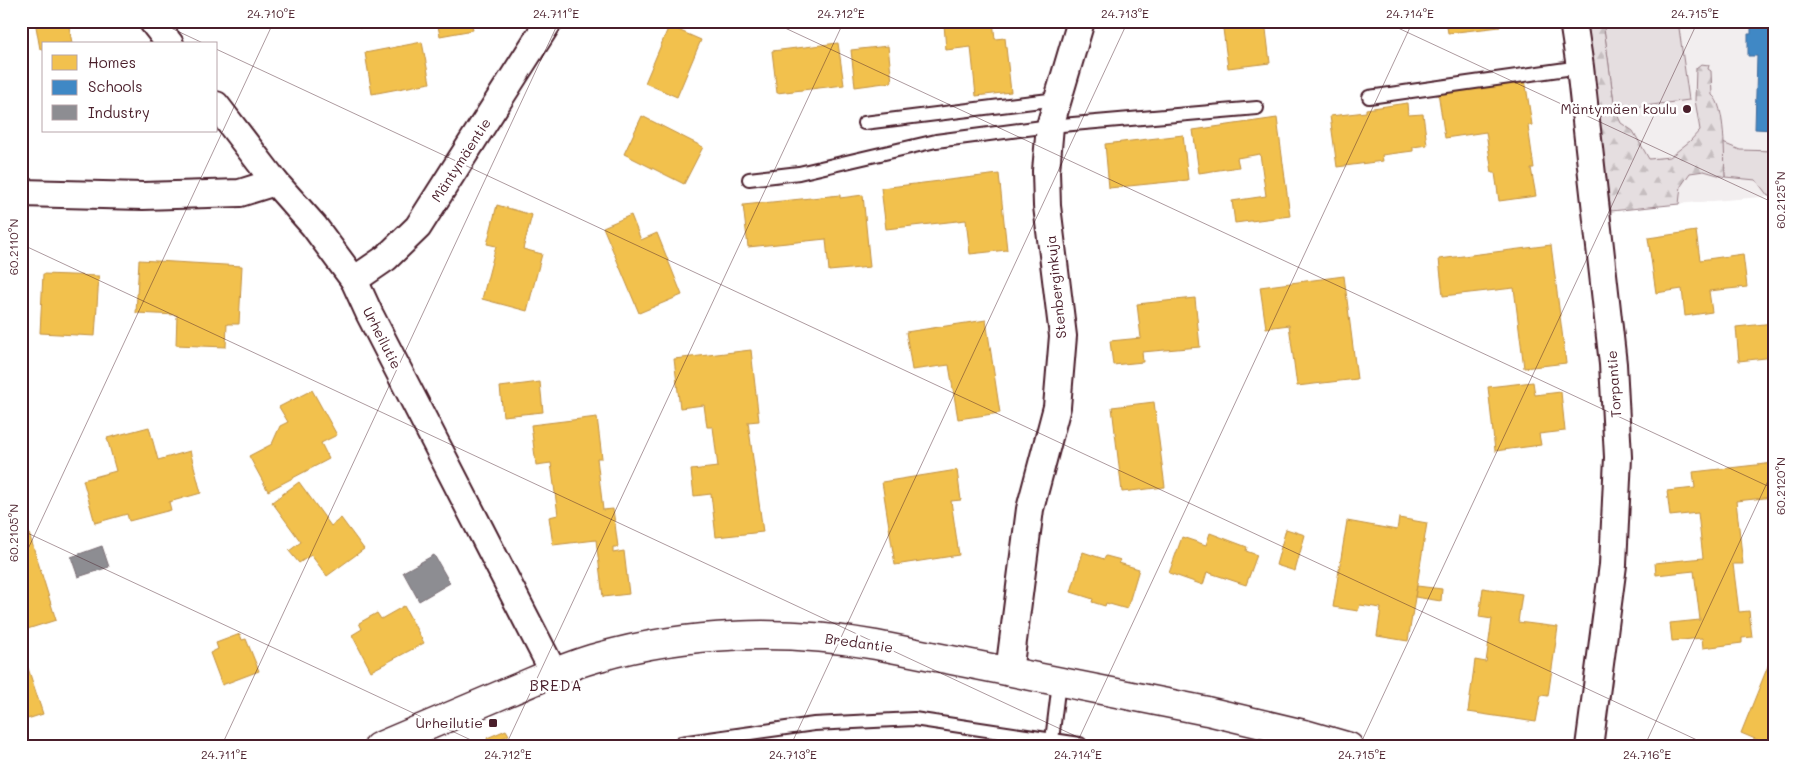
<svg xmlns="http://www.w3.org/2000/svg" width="1795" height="768" font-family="Mali,sans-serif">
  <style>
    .built { fill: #f2eeef }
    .grass { fill: #e5dee0; stroke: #987e86 }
    .forest { fill: url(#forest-firs); stroke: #987e86 }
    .homes { fill: #f2c14e; stroke: #c09044 }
    .schools { fill: #3f88c5; stroke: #426897 }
    .industry { fill: #8d8d92; stroke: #796c73 }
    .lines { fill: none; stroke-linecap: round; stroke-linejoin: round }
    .lane-casing { stroke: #4a1f2b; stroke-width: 16 }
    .street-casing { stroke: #4a1f2b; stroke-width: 30 }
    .secondary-casing { stroke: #4a1f2b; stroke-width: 31 }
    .lane { stroke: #fff; stroke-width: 12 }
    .street { stroke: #fff; stroke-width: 26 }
    .secondary { stroke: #fff; stroke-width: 28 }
    .ticks { fill: none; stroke: #4a1f2b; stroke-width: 1; stroke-opacity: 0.45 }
    .poi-dot { fill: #4a1f2b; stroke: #fff; stroke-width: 2 }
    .labels { text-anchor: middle; stroke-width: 5; stroke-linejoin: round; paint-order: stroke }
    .poi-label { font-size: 14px; fill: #4a1f2b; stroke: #fff; text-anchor: end }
    .street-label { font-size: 14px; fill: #4a1f2b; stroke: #fff }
    .neighbourhood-label { font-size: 15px; letter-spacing: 1px; fill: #4a1f2b; stroke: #fff }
    .neatline { fill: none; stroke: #4a1f2b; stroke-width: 2 }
    .ticks-label { font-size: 12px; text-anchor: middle; fill: #4a1f2b }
  </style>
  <defs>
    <pattern id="forest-firs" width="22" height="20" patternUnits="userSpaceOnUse" patternTransform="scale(1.25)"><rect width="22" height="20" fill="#e5dee0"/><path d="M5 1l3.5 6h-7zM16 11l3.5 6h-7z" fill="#c6bec0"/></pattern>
  </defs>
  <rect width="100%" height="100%" fill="#fff"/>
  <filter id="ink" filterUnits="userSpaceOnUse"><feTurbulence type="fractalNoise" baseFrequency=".02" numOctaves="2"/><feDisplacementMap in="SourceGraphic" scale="10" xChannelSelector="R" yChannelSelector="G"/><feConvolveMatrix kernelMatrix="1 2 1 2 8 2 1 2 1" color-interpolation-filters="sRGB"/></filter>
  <g filter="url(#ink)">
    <polygon class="built" points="1587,21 1774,21 1774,196 1615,209"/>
    <g class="grass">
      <polygon points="1603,21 1678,21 1689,100 1615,110"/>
      <polygon points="1723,143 1740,150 1774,151 1774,196 1768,196 1756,180 1725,177"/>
    </g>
    <path class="forest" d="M1582 21H1603L1615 110 1621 123 1633 131 1649 159 1670 157 1690 141 1700 130 1695 100 1696 68 1701 64 1709 65 1708 69 1711 71 1712 95C1726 105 1724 159 1725 177L1704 171 1690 173 1681 186 1679 204 1611 211Z"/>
    <g class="homes">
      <polygon points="35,21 68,21 72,43 44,44 44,49 40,49"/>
      <polygon points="358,21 396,21 359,28"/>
      <polygon points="406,21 425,21 407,25"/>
      <polygon points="437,21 471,21 473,30 440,36"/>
      <polygon points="928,21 993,21 995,39 1005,38 1011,92 976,96 971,47 946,50 944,24 928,25"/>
      <polygon points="1222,21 1265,21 1270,63 1228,68"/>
      <polygon points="1446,21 1500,21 1500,27 1448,33"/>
      <polygon points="669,26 701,40 677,97 645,83"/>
      <polygon points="422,42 430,83 372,94 365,53"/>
      <polygon points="838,43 844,85 777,93 772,51"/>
      <polygon points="888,46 892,82 855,87 851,50"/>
      <polygon points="1525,79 1532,125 1528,126 1534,168 1531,168 1536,196 1499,201 1495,173 1492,173 1486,132 1445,138 1438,92"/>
      <polygon points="1407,103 1408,115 1423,114 1427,145 1413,147 1413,151 1382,155 1383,161 1337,167 1330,116 1366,112 1366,109"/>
      <polygon points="642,116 703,147 684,184 624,154"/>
      <polygon points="1277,118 1290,216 1235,223 1232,201 1266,196 1260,154 1237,158 1239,167 1199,173 1193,130"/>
      <polygon points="1183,135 1188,180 1109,188 1105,144"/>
      <polygon points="999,174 1007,250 970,254 966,220 886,229 881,188"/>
      <polygon points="840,195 840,198 863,195 870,267 829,271 826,239 748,247 743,205"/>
      <polygon points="497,205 532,215 523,249 542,254 527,311 482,299 496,246 487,244"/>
      <polygon points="631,215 641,240 657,233 682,295 639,313 603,227"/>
      <polygon points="1696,231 1700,260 1743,254 1747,287 1709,291 1712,312 1685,316 1682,289 1656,293 1648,238"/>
      <polygon points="1551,245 1566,363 1524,368 1514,288 1443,296 1439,259"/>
      <polygon points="139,260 242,266 239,324 227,324 226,347 176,345 177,315 136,313"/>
      <polygon points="43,274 99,276 95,336 40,333"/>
      <polygon points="1344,276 1357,379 1297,386 1289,325 1266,328 1260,287"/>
      <polygon points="1195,298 1200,347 1142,352 1143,362 1113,365 1110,341 1141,338 1137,304"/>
      <polygon points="986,320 1000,413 958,419 949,365 912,370 906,332"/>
      <polygon points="1774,323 1774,357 1739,361 1736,327"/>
      <polygon points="751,350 759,421 748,422 763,532 716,537 711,494 694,496 691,470 718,467 713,427 707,427 704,405 680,408 674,359"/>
      <polygon points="540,382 543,412 503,416 500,387"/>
      <polygon points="1533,382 1535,395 1561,392 1565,431 1539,434 1541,445 1495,451 1488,387"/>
      <polygon points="312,390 337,435 321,443 329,459 268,491 249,456 272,444 280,426 288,422 279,407"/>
      <polygon points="1154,402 1165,487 1122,492 1112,407"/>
      <polygon points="597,417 602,458 597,458 603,510 613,509 618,547 613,547 613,553 624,551 629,594 603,597 596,540 553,545 549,517 558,515 551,463 536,465 531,425"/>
      <polygon points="149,427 158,460 190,451 201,493 169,502 171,510 129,521 127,514 95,523 83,480 116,471 107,438"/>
      <polygon points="1774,463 1774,497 1736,501 1743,564 1733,564 1739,612 1749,611 1752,637 1742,638 1742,643 1703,648 1702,638 1672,641 1670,623 1700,620 1694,571 1656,575 1655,563 1703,558 1698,513 1670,516 1667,491 1695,488 1693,472"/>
      <polygon points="957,470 961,500 951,501 959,555 895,565 882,482"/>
      <polygon points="299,482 331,526 341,518 364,549 327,576 311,555 299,563 289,551 301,542 272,502"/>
      <polygon points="1399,518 1427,523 1408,641 1377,636 1381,608 1360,605 1358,611 1333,607 1347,521 1397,530"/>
      <polygon points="1286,529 1305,535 1295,571 1276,565"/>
      <polygon points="28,530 56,620 21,631 21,533"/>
      <polygon points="1210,533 1247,547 1246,551 1257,555 1246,585 1207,572 1203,585 1169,573 1182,537 1206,545"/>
      <polygon points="1083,552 1104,559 1106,556 1121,560 1119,563 1139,569 1127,609 1106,603 1105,606 1092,602 1093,599 1071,592"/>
      <polygon points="1417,586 1442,589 1441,601 1415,597"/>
      <polygon points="1483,588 1522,594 1518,622 1558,627 1548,696 1541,695 1536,722 1468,712 1475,660 1486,662 1492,619 1479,617"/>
      <polygon points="404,606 424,643 371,671 352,635 362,629 359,623 377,613 381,619"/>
      <polygon points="240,634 242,640 246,639 259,671 222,685 210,653 218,649 216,643"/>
      <polygon points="1770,661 1774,663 1774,747 1758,747 1760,741 1741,733"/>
      <polygon points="28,668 43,714 21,721 21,670"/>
      <polygon points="506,730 509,735 489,744 487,738"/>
    </g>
    <polygon class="schools" points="1751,21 1774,21 1774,130 1755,129 1757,56 1748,56 1748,34 1751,34"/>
    <g class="industry">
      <polygon points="102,546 109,567 78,577 71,557"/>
      <polygon points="434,555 450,583 419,601 403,572"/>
    </g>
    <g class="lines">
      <g class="lane-casing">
        <g id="lane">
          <polyline points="1369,97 1580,67"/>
          <polyline points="864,123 1057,99"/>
          <polyline points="749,179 799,173 936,141 1050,126 1257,108"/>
          <polyline points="1052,740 1059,682"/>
          <polyline points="681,743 814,724 914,719 1080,744 1080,747"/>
        </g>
      </g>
      <g class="street-casing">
        <g id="street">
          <polyline points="152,21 170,44"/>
          <polyline points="1573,21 1580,67 1613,364 1618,457 1613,565 1589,747"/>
          <polyline points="216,105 275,182 314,226 354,280 370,315 554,673"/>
          <polyline points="21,193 143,196 240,193 275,182"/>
          <polyline points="354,280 386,258 418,227 549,21"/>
          <polyline points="1009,672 1030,509 1057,407 1063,336 1047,206 1046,171 1050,126 1081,21"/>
        </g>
      </g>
      <g class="secondary-casing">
        <path id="secondary" d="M378 747C422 728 466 710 510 691 539 679 568 665 599 657 686 632 786 629 876 645L1207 711 1304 734 1349 747"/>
      </g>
      <use href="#lane" class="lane"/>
      <use href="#street" class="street"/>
      <use href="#secondary" class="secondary"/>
    </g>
  </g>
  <path class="ticks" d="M156 21 205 44M770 21 1774 489M1383 21 1774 203M216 49 1712 747M21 244 1099 747M21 530 486 747M21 564 274 21M221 747 559 21M505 747 844 21M790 747 1128 21M1075 747 1413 21M1359 747 1698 21M1644 747 1774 468"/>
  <g class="poi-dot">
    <circle cx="1687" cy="109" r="5"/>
    <rect x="488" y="718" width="10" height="10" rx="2.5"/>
  </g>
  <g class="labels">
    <g class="poi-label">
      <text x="1677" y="114">Mäntymäen koulu</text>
      <text x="483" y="728">Urheilutie</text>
    </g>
    <g class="street-label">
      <text transform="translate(461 160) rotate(-57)" y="5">Mäntymäentie</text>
      <text transform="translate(1056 287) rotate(-96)" y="5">Stenberginkuja</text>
      <text transform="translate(382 338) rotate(63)" y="5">Urheilutie</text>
      <text transform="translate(1614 384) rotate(-94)" y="5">Torpantie</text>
      <text transform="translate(859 643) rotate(8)" y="5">Bredantie</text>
    </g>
    <g class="neighbourhood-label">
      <text x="556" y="691">BREDA</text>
    </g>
  </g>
  <rect width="1795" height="768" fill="none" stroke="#fff" stroke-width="55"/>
  <rect x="42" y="42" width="175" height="90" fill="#ffffff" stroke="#b7a5aa"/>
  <rect x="52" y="55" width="25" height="15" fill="#f2c14e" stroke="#b7a5aa"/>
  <text x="88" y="68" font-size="15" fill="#4a1f2b">Homes</text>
  <rect x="52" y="80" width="25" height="15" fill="#3f88c5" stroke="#b7a5aa"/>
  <text x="88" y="92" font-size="15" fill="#4a1f2b">Schools</text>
  <rect x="52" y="105" width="25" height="15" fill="#8d8d92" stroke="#b7a5aa"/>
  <text x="88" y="118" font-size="15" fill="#4a1f2b">Industry</text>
  <rect x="28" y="28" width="1740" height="712" class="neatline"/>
  <g class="ticks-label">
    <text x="271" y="18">24.710°E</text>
    <text x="556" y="18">24.711°E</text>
    <text x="841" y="18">24.712°E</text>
    <text x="1125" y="18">24.713°E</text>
    <text x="1410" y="18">24.714°E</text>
    <text x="1695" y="18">24.715°E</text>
    <text transform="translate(1781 200) rotate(-90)" y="4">60.2125°N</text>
    <text transform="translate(14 247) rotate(-90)" y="4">60.2110°N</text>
    <text transform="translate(1781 486) rotate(-90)" y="4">60.2120°N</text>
    <text transform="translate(14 533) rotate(-90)" y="4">60.2105°N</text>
    <text x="224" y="759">24.711°E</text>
    <text x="508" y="759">24.712°E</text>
    <text x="793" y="759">24.713°E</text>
    <text x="1078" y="759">24.714°E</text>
    <text x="1362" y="759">24.715°E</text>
    <text x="1647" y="759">24.716°E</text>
  </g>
</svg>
